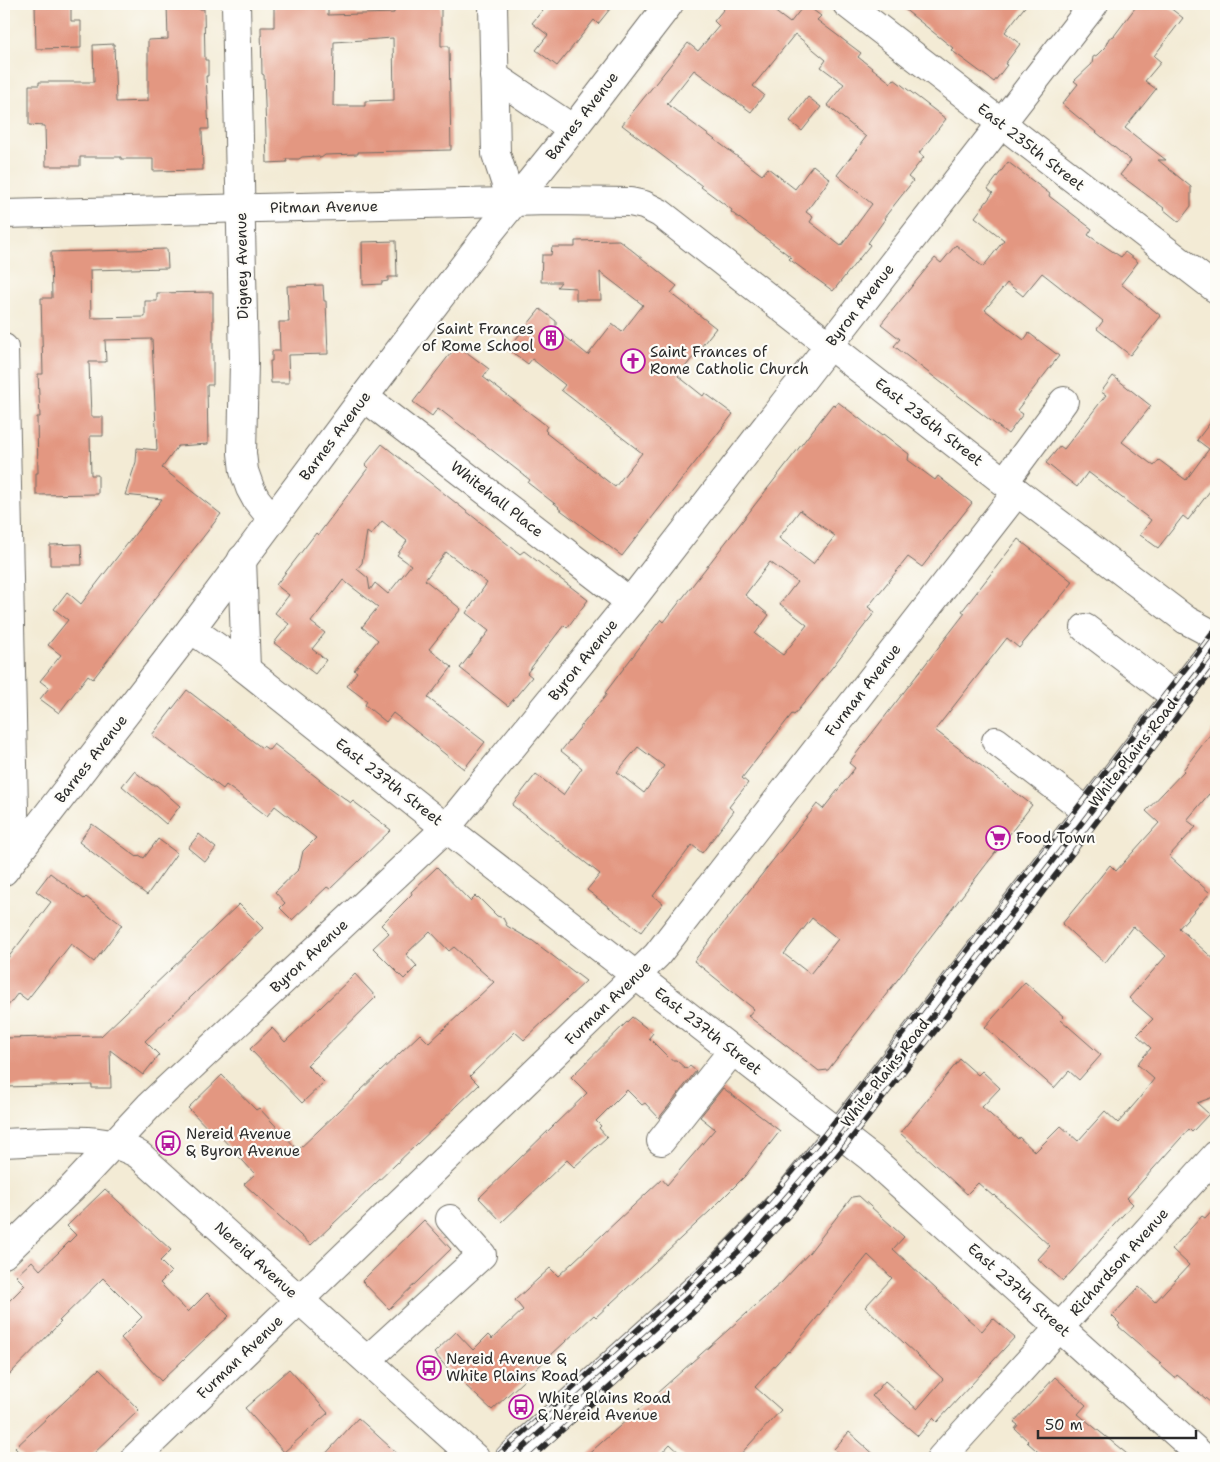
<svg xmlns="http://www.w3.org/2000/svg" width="1220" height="1462" font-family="'Shantell Sans',sans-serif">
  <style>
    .building { fill: #e39781; fill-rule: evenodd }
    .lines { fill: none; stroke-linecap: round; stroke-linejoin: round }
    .minor-casing { stroke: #716e66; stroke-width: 30 }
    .major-casing { stroke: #716e66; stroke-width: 30 }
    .minor { stroke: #fff; stroke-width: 28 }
    .major { stroke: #fff; stroke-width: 28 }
    .rail-casing { stroke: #2b2b2b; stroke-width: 5.5 }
    .rail { stroke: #fdfcf7; stroke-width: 4; stroke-dasharray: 11; stroke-linecap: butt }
    .labels { text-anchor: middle; stroke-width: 4.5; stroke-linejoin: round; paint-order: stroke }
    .street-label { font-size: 15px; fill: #2b2b2b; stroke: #fdfcf7 }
    .poi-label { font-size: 15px; fill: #2b2b2b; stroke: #fdfcf7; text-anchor: start }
  </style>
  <rect width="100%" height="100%" fill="#fdfcf7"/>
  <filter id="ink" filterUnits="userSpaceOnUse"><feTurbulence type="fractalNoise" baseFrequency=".02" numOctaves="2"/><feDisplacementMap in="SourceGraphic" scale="10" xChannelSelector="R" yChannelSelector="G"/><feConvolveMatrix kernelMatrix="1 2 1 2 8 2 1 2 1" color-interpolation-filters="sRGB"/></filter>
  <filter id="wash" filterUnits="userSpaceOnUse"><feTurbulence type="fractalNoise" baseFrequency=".0096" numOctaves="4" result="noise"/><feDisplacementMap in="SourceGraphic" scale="20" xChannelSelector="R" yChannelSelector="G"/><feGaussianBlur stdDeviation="1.12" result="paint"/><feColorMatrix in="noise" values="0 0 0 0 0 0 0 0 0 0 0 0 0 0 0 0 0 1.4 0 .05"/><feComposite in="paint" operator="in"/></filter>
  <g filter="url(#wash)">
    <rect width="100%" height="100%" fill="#f3ebd5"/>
    <g id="blocks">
      <g class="building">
        <polygon points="35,4 71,4 71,21 81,21 81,48 36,49"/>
        <polygon points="167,4 198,4 198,9 204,9 205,60 208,60 208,76 206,76 209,129 202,129 203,170 153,171 153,159 121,159 121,157 80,157 80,166 46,166 45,126 29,125 29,85 39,85 39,82 94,82 93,45 114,44 116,102 148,101 148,40 168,39"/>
        <path d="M394 4H441V46H449L451 150 358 152V154L325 155 321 158 317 156 302 157 299 159H286L287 162 267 163 264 75 262 74 261 27H274V5H328V15L394 13ZM393 38 394 100 365 101V106H333L334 42Z"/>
        <polygon points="548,4 614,4 598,24 594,20 557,66 536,50 548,35 532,23"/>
        <path d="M728 4H765L790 23 805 4 821 16 817 20 861 53 858 57 891 83 894 79 946 119 919 153 924 157 908 177 913 181 884 218 885 219 868 243 870 245 833 291 789 259 791 257 731 212 732 210 701 187 702 186 622 125 688 43 698 51 719 26 714 21ZM795 34 826 60 821 67 844 84 827 105 866 137 837 175 872 204 841 246 810 222 813 217 806 212 830 179 813 165 795 189 768 168 762 175 667 104 694 70 751 112 764 95 753 86Z"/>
        <polygon points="898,4 1027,4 1005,32 1020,44 1005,64 1007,65 994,82 951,50 953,48"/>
        <polygon points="1138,4 1165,4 1183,18 1154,56 1161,62 1145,81 1156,89 1125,128 1166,160 1158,160 1191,187 1191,206 1179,222 1163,209 1164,208 1120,175 1131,161 1062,104 1078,84 1074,81 1092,64 1093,57 1097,55 1105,47 1109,38 1114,36"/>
        <polygon points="808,97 821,107 802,131 790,121"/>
        <polygon points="1008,162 1050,194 1049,196 1092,229 1088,235 1121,257 1125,252 1138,262 1121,284 1161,316 1130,355 1097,329 1103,321 1042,273 1023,296 1007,283 985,310 1024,340 1029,333 1059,356 1017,410 1023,414 1008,434 894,346 900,339 881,324 935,258 941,263 956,245 983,267 1004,240 975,217 993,193 988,189"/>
        <polygon points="619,240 677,286 671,293 716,328 678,376 703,396 705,393 733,414 622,556 558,508 559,507 528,483 530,480 438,408 432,416 413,402 457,345 489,369 483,377 547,426 545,430 547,432 546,433 615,487 642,453 561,390 565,385 532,359 528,364 508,349 540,309 556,321 556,329 588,355 612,324 622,332 643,305 600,272 601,300 576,300 576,288 557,287 561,282 541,282 542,255 551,255 552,247 575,247 575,241"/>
        <polygon points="396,241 397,277 388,277 388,281 382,282 382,284 363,285 362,242"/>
        <polygon points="167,249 168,268 90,270 91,318 145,317 145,301 157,301 157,293 213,292 213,385 207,385 208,444 178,446 162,468 221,514 93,679 88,675 59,713 40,699 49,688 40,681 61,655 48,645 68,620 54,609 67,592 81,604 162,499 125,495 136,462 137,448 157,450 152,339 105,340 106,362 89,362 91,417 103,417 103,436 90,436 91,475 98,475 98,494 36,495 36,473 38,473 37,417 40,417 38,374 43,374 41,298 52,298 51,252"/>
        <polygon points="323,285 324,301 326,301 328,354 288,355 289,383 271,383 270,361 272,361 272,351 280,351 279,322 289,322 287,286"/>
        <polygon points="1113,376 1151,406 1122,442 1154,466 1159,460 1186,480 1209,449 1197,440 1216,415 1216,483 1188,520 1183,516 1158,548 1140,535 1151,520 1088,472 1077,487 1046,463 1060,446 1064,449 1106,395 1101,392"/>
        <path d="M838 402 882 436 883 434 909 454 908 460 935 480 938 476 972 503 922 567 908 557 868 607 875 612 813 692 794 715 792 714 742 778 748 783 729 807 734 811 702 853 692 845 653 896 663 903 641 932 587 890 600 874 512 805 536 774 563 795 582 768 561 751 607 694 605 693 661 619 664 622 833 404 835 406ZM800 510 835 536 813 564 779 538ZM770 562 797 582 780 604 807 625 783 655 755 634 769 615 745 595ZM638 747 664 766 644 793 617 772Z"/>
        <path d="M382 444 520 554 524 551 588 600 567 628 564 625 527 673 532 677 508 706 460 668 489 631 466 613 487 583 446 552 425 580 461 609 429 649 452 667 428 698 485 742 464 769 393 713 386 722 365 705 367 701 347 686 357 672 354 670 378 640 362 627 378 607 343 580 311 622 325 633 312 649 326 660 315 674 274 643 289 624 275 613 289 595 276 585 316 533 318 535 368 468 365 465ZM382 521 407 541 397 555 411 565 388 594 375 583 370 590 368 578 357 569 362 563 367 532 371 535Z"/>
        <path d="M1018 539 1073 582 1019 648 1007 638 935 730 1032 805 828 1070 819 1071 748 1016 754 1009 694 961 817 804 823 809 855 768 849 763 965 613 962 611ZM812 918 838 939 810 974 784 954Z"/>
        <polygon points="81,544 82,565 50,565 50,545"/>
        <polygon points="187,690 262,748 263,746 269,750 274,744 329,787 351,803 353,801 391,830 330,889 327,887 292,920 280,908 285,903 275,892 299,869 303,851 316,838 275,806 267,816 226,785 223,789 152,735"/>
        <polygon points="1216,727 1216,801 1209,794 1187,820 1196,827 1169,856 1210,893 1179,928 1216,961 1216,1096 1197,1103 1209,1114 1192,1132 1189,1129 1127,1198 1133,1204 1063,1281 1038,1259 1050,1246 994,1195 993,1196 978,1183 967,1194 900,1133 960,1059 978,1075 982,1071 1000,1088 982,1107 1018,1139 1019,1137 1035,1152 1061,1126 1078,1141 1105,1111 1118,1123 1138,1100 1154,1079 1137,1064 1151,1048 1137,1035 1153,1019 1129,998 1166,956 1133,926 1105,963 1062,924 1110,865 1116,871 1159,823 1146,811 1184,771 1183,770"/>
        <polygon points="134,771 152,785 156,785 180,806 166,824 122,786"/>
        <polygon points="92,824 137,857 139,855 144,858 158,839 177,853 147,895 79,842"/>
        <polygon points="199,834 216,848 205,862 188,848"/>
        <polygon points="437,867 470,901 475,896 477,898 478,897 497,916 503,918 507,926 533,941 586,981 524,1040 515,1032 470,1076 479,1085 311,1245 244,1184 255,1174 220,1136 217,1138 188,1108 222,1075 256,1110 259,1108 298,1150 420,1034 429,1043 461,1013 494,982 454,947 449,951 430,931 406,954 417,966 404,979 373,948 389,933 381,925 412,894 411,892"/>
        <polygon points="50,873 84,899 86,897 122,925 94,962 71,944 27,1000 18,993 4,1011 4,963 51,902 36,891"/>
        <polygon points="239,904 263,928 145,1041 159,1055 143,1075 110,1050 111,1088 92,1088 92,1085 4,1087 4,1038 101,1036"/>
        <polygon points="355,974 376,997 307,1065 324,1082 302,1103 250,1049 272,1028 285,1042"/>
        <polygon points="1025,982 1064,1017 1061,1020 1101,1055 1079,1080 1069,1071 1054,1088 985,1027"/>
        <polygon points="632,1017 653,1033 649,1038 671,1060 676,1060 686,1069 690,1066 696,1071 659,1118 645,1103 642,1105 627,1090 596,1121 601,1126 599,1128 607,1137 574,1167 567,1160 502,1222 479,1198 587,1093 571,1077"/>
        <polygon points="723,1088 780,1131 745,1176 710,1211 596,1317 594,1315 492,1410 450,1371 434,1353 456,1332 473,1350 488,1335 492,1339 523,1310 515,1300 550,1268 558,1276 662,1179 667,1185 715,1129 700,1117"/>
        <polygon points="105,1189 171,1250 160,1261 171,1272 160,1283 188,1312 207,1293 229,1316 161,1381 121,1338 142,1317 103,1278 59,1321 61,1322 4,1380 4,1306 25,1285 16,1276 32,1261 40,1270 58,1253 76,1235 67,1226"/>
        <polygon points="859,1196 904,1237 893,1249 967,1318 982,1331 993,1318 1015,1337 937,1422 933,1418 918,1436 872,1396 885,1381 917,1409 943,1379 865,1307 892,1278 868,1255 789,1352 788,1351 755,1387 781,1410 737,1458 685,1458 670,1444 657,1458 584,1458 782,1282 809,1253 852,1197"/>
        <polygon points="1216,1206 1216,1407 1177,1375 1175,1378 1159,1364 1161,1363 1118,1326 1120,1324 1112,1316 1139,1287 1155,1302 1189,1265 1172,1249 1202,1216 1205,1218"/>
        <polygon points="424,1220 451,1249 389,1309 362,1281"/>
        <polygon points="99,1369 139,1410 89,1458 25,1458 15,1448"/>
        <polygon points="289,1369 328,1413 284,1452 245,1408"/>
        <polygon points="1055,1377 1086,1405 1078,1414 1132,1458 1045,1458 1027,1442 1028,1441 1015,1429 1018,1425 1014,1422"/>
        <polygon points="358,1418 366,1425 402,1458 322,1458"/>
        <polygon points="849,1432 878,1458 844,1458 834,1449"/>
      </g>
    </g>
  </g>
  <g filter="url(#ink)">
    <use href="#blocks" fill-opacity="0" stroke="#716e66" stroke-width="1"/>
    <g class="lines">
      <g class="minor-casing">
        <g id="minor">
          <polyline points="236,4 244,362 242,453 244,471 250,488 256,499 272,519"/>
          <polyline points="493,4 496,154 512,203"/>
          <polyline points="847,4 1216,289"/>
          <polyline points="494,76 573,129"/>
          <polyline points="4,214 549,201 630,202 644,205 660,213 1017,492 1186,620 1216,636"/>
          <polyline points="4,348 15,856"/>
          <polyline points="364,397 630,602"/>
          <polyline points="1005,481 1064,401"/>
          <polyline points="242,559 246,669"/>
          <polyline points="1085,628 1176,697"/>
          <polyline points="191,629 228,655 446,828 871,1158 1204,1458"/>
          <polyline points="996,741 1088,812"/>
          <polyline points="4,871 191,629 364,397 485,238 573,129 669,4"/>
          <polyline points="661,1141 733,1050"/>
          <path d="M4 1143C44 1142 105 1133 139 1155L475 1458"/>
          <polyline points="4,1254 72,1188 149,1106 446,828 630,602 1094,4"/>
          <polyline points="367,1360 482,1255 450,1219"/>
          <polyline points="135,1458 657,955 1017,492"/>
          <polyline points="941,1458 1216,1155"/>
        </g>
      </g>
      <g class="major-casing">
        <polyline id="major" points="509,1458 721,1266 784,1200 856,1111 1216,646"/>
      </g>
      <use href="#minor" class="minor"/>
      <use href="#major" class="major"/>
      <g class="rail-casing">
        <g id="rail">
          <polyline points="495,1458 686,1286 763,1206 825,1134 1216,629"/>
          <polyline points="512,1458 740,1250 843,1132 1216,649"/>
          <polyline points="531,1458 698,1308 740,1268 788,1216 847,1144 1002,945 1216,666"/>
        </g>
      </g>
      <use href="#rail" class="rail"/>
    </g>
  </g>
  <defs>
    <g id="building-ring" transform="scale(1.25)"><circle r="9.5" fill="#fdfcf7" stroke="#b5179e" stroke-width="1.5"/><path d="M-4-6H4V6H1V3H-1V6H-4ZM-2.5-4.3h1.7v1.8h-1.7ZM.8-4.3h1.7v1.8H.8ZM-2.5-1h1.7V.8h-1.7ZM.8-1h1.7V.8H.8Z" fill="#b5179e"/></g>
    <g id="church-ring" transform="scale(1.25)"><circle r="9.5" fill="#fdfcf7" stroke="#b5179e" stroke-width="1.5"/><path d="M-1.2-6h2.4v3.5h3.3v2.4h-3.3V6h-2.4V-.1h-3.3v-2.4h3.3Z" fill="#b5179e"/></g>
    <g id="supermarket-ring" transform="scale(1.25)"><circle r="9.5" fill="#fdfcf7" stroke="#b5179e" stroke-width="1.5"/><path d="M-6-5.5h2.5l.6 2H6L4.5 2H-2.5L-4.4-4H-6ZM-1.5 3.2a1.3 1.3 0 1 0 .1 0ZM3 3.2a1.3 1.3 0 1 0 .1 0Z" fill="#b5179e"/></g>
    <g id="bus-ring" transform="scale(1.25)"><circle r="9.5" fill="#fdfcf7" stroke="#b5179e" stroke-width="1.5"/><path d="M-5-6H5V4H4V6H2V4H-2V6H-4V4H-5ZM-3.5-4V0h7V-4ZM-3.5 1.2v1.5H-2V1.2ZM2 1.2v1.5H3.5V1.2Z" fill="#b5179e"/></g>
  </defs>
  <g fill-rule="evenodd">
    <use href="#building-ring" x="551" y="338"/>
    <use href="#church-ring" x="633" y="361"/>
    <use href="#supermarket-ring" x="998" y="838"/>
    <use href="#bus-ring" x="168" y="1143"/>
    <use href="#bus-ring" x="429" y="1368"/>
    <use href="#bus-ring" x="521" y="1407"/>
  </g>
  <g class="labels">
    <g class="street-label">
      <text transform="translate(582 116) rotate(-52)" y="5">Barnes Avenue</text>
      <text transform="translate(1031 147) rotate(38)" y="5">East 235th Street</text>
      <text transform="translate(324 207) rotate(-1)" y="5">Pitman Avenue</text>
      <text transform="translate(242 266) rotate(-91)" y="5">Digney Avenue</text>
      <text transform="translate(860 305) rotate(-52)" y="5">Byron Avenue</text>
      <text transform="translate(929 422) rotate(38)" y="5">East 236th Street</text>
      <text transform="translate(335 436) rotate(-53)" y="5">Barnes Avenue</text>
      <text transform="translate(497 499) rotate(38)" y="5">Whitehall Place</text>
      <text transform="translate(583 660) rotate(-51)" y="5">Byron Avenue</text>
      <text transform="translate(863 690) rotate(-52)" y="5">Furman Avenue</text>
      <text transform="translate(1133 753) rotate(-52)" y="5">White Plains Road</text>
      <text transform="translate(91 759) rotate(-52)" y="5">Barnes Avenue</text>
      <text transform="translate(389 782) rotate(38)" y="5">East 237th Street</text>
      <text transform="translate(309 956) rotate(-43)" y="5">Byron Avenue</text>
      <text transform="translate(608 1003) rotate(-44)" y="5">Furman Avenue</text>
      <text transform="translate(708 1031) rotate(38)" y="5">East 237th Street</text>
      <text transform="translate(885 1073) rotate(-52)" y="5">White Plains Road</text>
      <text transform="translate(256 1260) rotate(42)" y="5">Nereid Avenue</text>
      <text transform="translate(1119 1262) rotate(-48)" y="5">Richardson Avenue</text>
      <text transform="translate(1019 1290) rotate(42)" y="5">East 237th Street</text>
      <text transform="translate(240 1357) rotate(-44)" y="5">Furman Avenue</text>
    </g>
    <g class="poi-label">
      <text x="534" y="334" text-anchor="end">Saint Frances<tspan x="534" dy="17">of Rome School</tspan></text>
      <text x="650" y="357">Saint Frances of<tspan x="650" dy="17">Rome Catholic Church</tspan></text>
      <text x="1016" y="843">Food Town</text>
      <text x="186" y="1139">Nereid Avenue<tspan x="186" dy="17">&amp; Byron Avenue</tspan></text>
      <text x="446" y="1364">Nereid Avenue &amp;<tspan x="446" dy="17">White Plains Road</tspan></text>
      <text x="538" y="1403">White Plains Road<tspan x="538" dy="17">&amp; Nereid Avenue</tspan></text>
    </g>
  </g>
  <rect width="1220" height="1462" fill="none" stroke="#fdfcf7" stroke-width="20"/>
  <path d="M1038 1430v8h158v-8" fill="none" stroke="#2b2b2b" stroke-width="2.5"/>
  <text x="1045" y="1430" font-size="15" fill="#2b2b2b" stroke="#fdfcf7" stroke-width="4" paint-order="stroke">50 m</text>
</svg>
